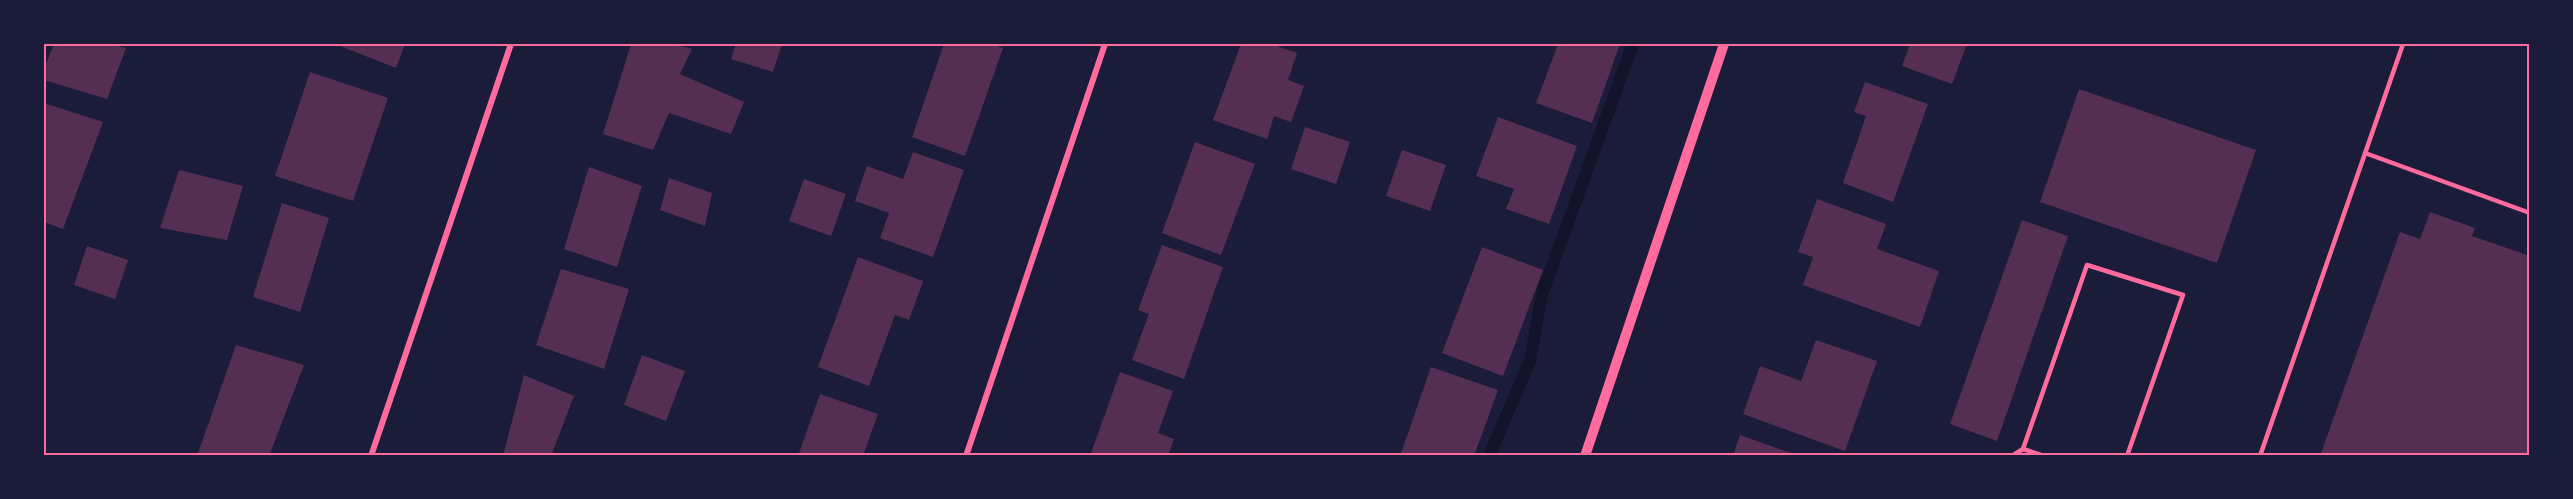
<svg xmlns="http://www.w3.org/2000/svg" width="2573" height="499" font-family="'Roboto Condensed',sans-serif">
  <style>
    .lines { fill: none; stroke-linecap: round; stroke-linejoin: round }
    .stream { stroke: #12122b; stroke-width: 12 }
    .building { fill: #542f53 }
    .service { stroke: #ff6b9d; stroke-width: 4.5 }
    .minor { stroke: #ff6b9d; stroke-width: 6 }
    .tertiary { stroke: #ff6b9d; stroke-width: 10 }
    .neatline { fill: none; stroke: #ff6b9d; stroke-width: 2 }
  </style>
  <rect width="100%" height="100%" fill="#1b1b3a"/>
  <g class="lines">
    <polyline class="stream" points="1489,456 1530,361 1542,294 1633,44"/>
  </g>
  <g class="building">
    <polygon points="54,44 110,44 126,48 107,99 44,80 44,69"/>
    <polygon points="335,44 405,44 396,68"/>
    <polygon points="631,44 674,44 692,49 680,74 744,102 731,134 669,113 653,150 603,134"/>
    <polygon points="736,44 782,44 773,72 731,59"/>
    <polygon points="944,44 990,44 1003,48 965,156 912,137"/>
    <polygon points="1241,44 1271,44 1297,53 1288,80 1304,86 1291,122 1274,116 1267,139 1213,120"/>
    <polygon points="1558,44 1620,44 1592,123 1536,103"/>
    <polygon points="1910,44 1967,44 1952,84 1902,66"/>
    <polygon points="310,72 388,98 353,201 275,176"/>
    <polygon points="1865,82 1928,104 1893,202 1843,183 1866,116 1854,112"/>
    <polygon points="2079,89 2256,150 2217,263 2040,202"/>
    <polygon points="44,103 103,122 63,229 44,222"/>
    <polygon points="1498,117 1577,146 1549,224 1506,209 1514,189 1476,176"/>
    <polygon points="1305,127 1350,142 1336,184 1291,169"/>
    <polygon points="1195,142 1255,164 1221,255 1162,233"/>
    <polygon points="1402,150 1446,165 1430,211 1386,196"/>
    <polygon points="913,152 964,170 933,257 880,238 889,213 855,201 867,166 903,179"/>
    <polygon points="589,167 642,186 617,267 564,249"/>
    <polygon points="179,170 243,186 227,240 160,228"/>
    <polygon points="669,178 712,193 705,226 660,210"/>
    <polygon points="804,179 846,194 831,236 789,221"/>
    <polygon points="1817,199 1886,224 1877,249 1939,271 1920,327 1803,285 1813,257 1798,252"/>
    <polygon points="282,203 329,218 300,312 253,297"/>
    <polygon points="2430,212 2475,228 2472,236 2530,256 2530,456 2320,456 2400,232 2420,239"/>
    <polygon points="2022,220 2068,236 1997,441 1950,424"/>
    <polygon points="1162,245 1223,267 1184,379 1132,360 1149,314 1138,310"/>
    <polygon points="87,246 128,260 115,299 74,285"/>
    <polygon points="1482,247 1543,270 1503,376 1442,353"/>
    <polygon points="858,257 923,281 909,320 895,315 869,386 818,367"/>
    <polygon points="561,269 629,289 604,369 536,345"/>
    <polygon points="1816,340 1877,361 1845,451 1743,414 1760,366 1801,381"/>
    <polygon points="236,345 304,365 269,456 197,456"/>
    <polygon points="642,355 685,371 666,421 624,405"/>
    <polygon points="1431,367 1498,390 1474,456 1400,456"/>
    <polygon points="1120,372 1173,391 1158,433 1174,439 1168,456 1090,456"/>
    <polygon points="524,375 574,396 551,456 503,456"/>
    <polygon points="820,394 878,414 863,456 798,456"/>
    <polygon points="1740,435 1796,455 1796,456 1733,456"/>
  </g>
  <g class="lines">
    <g class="service">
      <polyline points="2365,153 2530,213"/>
      <polyline points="2023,449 2044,456"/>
      <polyline points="2012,456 2023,449 2087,265 2183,295 2127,456"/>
      <polyline points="2260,456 2403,44"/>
    </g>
    <g class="minor">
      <polyline points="371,456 511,44"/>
      <polyline points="966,456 1105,44"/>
    </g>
    <polyline class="tertiary" points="1585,456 1724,44"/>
  </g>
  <rect width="2573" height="499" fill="none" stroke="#1b1b3a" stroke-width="90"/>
  <rect x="45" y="45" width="2483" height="409" class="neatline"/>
</svg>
